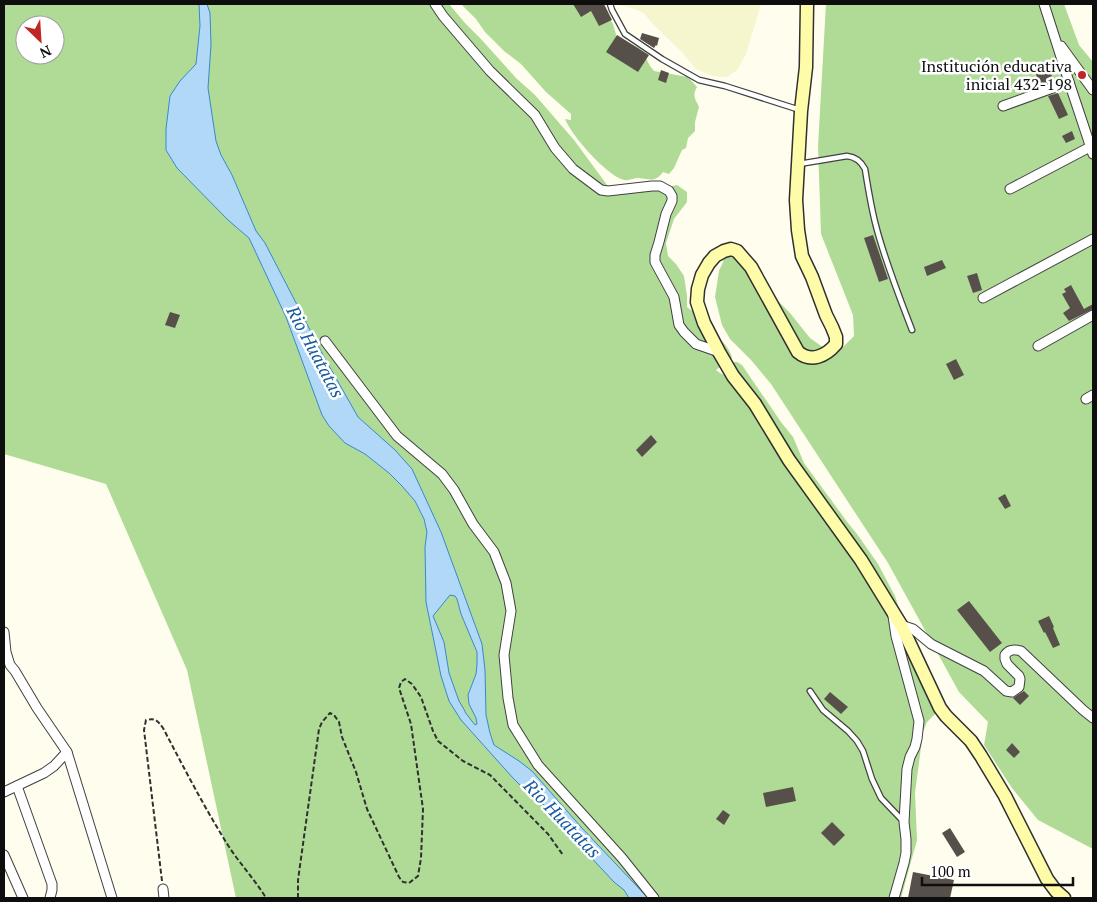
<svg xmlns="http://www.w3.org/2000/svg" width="1097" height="902" font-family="'PT Serif',serif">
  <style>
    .farmland { fill: #f5f5ce }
    .forest { fill: #b0db96; fill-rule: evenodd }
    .water { fill: #b2d8f7; stroke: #3888cf; fill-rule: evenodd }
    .building { fill: #57504a }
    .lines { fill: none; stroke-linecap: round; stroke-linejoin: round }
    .lane-casing { stroke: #414141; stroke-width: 7 }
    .street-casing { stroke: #414141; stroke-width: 11 }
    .secondary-casing { stroke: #303030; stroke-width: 15 }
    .path { stroke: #303030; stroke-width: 2; stroke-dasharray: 5 2.5; stroke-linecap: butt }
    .lane { stroke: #fff; stroke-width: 4.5 }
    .street { stroke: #fff; stroke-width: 9 }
    .secondary { stroke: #fffca9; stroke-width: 12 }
    .poi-dot { fill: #c02723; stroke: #fff; stroke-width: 2 }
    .labels { text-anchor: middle; stroke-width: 5; stroke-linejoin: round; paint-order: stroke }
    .poi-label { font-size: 16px; fill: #0e0e0e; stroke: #fff; text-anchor: end }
    .water-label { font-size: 18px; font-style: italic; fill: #155aa2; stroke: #fff }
  </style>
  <rect width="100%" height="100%" fill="#fffdee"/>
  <polygon class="farmland" points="616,4 761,4 746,54 737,70 727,77 713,76 696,69 682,52 652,23 644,13 632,8 618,5"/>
  <g class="forest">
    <path d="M4 4H449L465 23 480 38 516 78 535 95 574 140 610 189 669 187 677 185 687 192V202L674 219 666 243 668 256 676 264 684 276 687 296V307L704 320 712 336C723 340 727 345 732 357L725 367H720L716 370 720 373 728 377 730 365 733 362H737L742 365 781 422 793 437 804 463 848 523 857 534 878 564 895 596 907 633 936 713 927 722 923 732 915 793 917 840 901 898H236L187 670 106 484 4 454ZM25 25H55V55H25Z"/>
    <path d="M461 4H585L606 14 613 24 617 38 639 48 643 52 650 66 654 71 688 77 697 87C692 96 695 98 699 107L695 122V131L688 138 686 148 682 150 674 168 669 174 663 172C655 183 649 179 639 178 633 178 629 181 624 180 607 176 571 135 565 119L571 120V114L546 92 521 64 504 51 485 32 476 19Z"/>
    <polygon points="826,4 1064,4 1079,45 1093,62 1093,849 1038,820 1012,788 984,745 988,722 959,692 888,563 771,384 751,360 730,339 722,325 715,297 719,271 726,255 737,255 770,293 790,313 810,338 828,351 842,348 854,336 853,315 821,234 818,146"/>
  </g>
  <path class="water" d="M199 4H207L210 13 211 45 208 88 216 141 221 155 232 175 256 231 265 243 324 357 358 417 395 450 412 469 441 532 482 644 485 670 486 715 490 733 494 745 519 761 532 771 581 827 648 898H629L624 890 614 882 571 836 544 805 527 792 513 778 461 720 449 701 441 676 426 602 425 547 427 532 424 519 415 501 402 486 389 473 365 454 345 443 329 426 322 415 286 317 249 238 228 220 177 168 166 150V129L170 96 180 81 196 64 200 26ZM450 595 455 596 457 599 461 614 477 652V665L476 674 468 695 469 704 476 718 477 724 475 725 465 712V711L459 701 449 673 444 642 433 616Z"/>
  <g class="building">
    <polygon points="573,4 604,4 612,20 599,26 591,11 581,17"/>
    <polygon points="642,33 659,38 657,46 656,45 654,48 640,39"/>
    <polygon points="617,35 649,55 638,72 606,52"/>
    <polygon points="1049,69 1054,81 1040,86 1036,74"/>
    <polygon points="661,70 669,73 666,83 658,80"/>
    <polygon points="1058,93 1068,115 1059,119 1048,96"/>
    <polygon points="1072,131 1075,139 1066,143 1062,136"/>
    <polygon points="873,235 888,279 879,282 864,238"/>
    <polygon points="942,260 946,268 927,276 924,267"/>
    <polygon points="977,273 982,290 973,293 967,276"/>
    <polygon points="1071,285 1084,309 1093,304 1093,309 1069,321 1063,313 1070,308 1062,294 1066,292 1064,289"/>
    <polygon points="170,312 180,315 175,328 165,325"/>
    <polygon points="956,359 964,375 954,380 946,364"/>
    <polygon points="651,435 657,442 642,457 636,450"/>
    <polygon points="1005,494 1011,506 1005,509 998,498"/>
    <polygon points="969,601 1002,643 990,652 957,610"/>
    <polygon points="1049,616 1054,627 1053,628 1060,645 1053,648 1045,632 1044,633 1038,621"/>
    <polygon points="1024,691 1029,696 1020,705 1013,698"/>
    <polygon points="830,692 848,707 841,714 824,699"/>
    <polygon points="1012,743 1020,752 1014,758 1006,750"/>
    <polygon points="793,787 796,801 766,807 763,793"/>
    <polygon points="723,810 730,815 724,825 716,819"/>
    <polygon points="832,822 845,835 834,846 821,833"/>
    <polygon points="950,828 965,852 957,857 942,833"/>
    <polygon points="913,872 954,880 950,898 908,898"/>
  </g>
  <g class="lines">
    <g class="lane-casing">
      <g id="lane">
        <polyline points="610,4 612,10 625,34 662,59 699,80 725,86 800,110"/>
        <path d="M799 164 847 156C856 157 861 161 865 169 868 188 871 207 876 226 885 261 899 296 912 330"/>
        <polyline points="810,691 823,710 848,731 857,741 863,751 872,779 881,798 903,821"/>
      </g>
    </g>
    <g class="street-casing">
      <g id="street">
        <polyline points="435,4 443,16 490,71 535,115 555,148 573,169 601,190 608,191 652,186 660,186 669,191 672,196 672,201 666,214 659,242 655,255 655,262 674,297 679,325 684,332 696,344 719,352"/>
        <polyline points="1044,4 1069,82 1093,154"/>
        <polyline points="1061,46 1093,90"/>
        <polyline points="1003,106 1069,82"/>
        <polyline points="1010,189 1090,147"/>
        <polyline points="983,298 1093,239"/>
        <polyline points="325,341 397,436 442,474 454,490 473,524 494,552 506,583 511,611 504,655 508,698 513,725 538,765 622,858 654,898"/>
        <polyline points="1038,346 1093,315"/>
        <polyline points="1086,399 1093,395"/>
        <polyline points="893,616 896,636 919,721 917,739 915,747 910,757 907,769 904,822 906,839 906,853 904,863 894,898"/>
        <path d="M901 625 913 629 931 644 984 671 1006 691 1012 692 1019 687 1020 679 1019 676 1007 664 1005 659V655C1009 649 1014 649 1021 651L1083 710 1093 718"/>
        <polyline points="4,632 6,652 10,665 15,671 37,708 67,752 112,898"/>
        <polyline points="17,786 52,884 52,890 50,898"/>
        <polyline points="4,792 44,773 54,766 67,752"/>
        <polyline points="4,855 23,898"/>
        <polyline points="163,889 164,898"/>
      </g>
    </g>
    <g class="secondary-casing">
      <path id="secondary" d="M807 4 806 67 801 111 796 200 798 230 802 256 812 277 826 315 832 327 836 337V344C826 356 811 363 798 352L751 267 737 251 731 249 724 251 715 256 709 263 702 275 698 289 697 302 704 323 719 352 733 376 755 404 789 460 861 560 901 625 940 708 946 716 971 741 981 756 1005 796 1047 879 1056 891 1064 898"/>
    </g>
    <g class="path">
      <path d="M162 881 144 730 146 720C156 718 157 720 163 728 183 766 203 805 226 842 238 862 254 878 266 898"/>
      <polyline points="298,898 298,880 319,729 322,722 330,713 334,715 339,722 342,737 356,772 367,809 399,877 403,882 409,883 418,876 421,858 423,809 411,724 399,688 401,682 405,679 412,684 421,697 433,731 438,741 463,761 490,775 548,834 563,855"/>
    </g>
    <use href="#lane" class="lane"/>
    <use href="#street" class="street"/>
    <use href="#secondary" class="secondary"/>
  </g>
  <circle class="poi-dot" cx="1082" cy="75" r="5"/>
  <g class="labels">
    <g class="poi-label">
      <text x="1072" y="72">Institución educativa<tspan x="1072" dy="18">inicial 432-198</tspan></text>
    </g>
    <g class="water-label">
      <text transform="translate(315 352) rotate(62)" y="6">Rio Huatatas</text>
      <text transform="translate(562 819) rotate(46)" y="6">Rio Huatatas</text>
    </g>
  </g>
  <rect width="1097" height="902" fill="none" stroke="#0e0e0e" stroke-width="10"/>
  <g transform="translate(40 40) rotate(155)"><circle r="24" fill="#ffffff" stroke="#9f9f9f"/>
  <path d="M0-4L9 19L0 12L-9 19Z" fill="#c02723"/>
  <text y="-8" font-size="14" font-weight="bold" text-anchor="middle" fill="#0e0e0e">N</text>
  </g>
  <path d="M922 877v8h151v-8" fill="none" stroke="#0e0e0e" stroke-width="2.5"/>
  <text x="930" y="877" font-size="15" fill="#0e0e0e" stroke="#ffffff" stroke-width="4" paint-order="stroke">100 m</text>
</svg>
